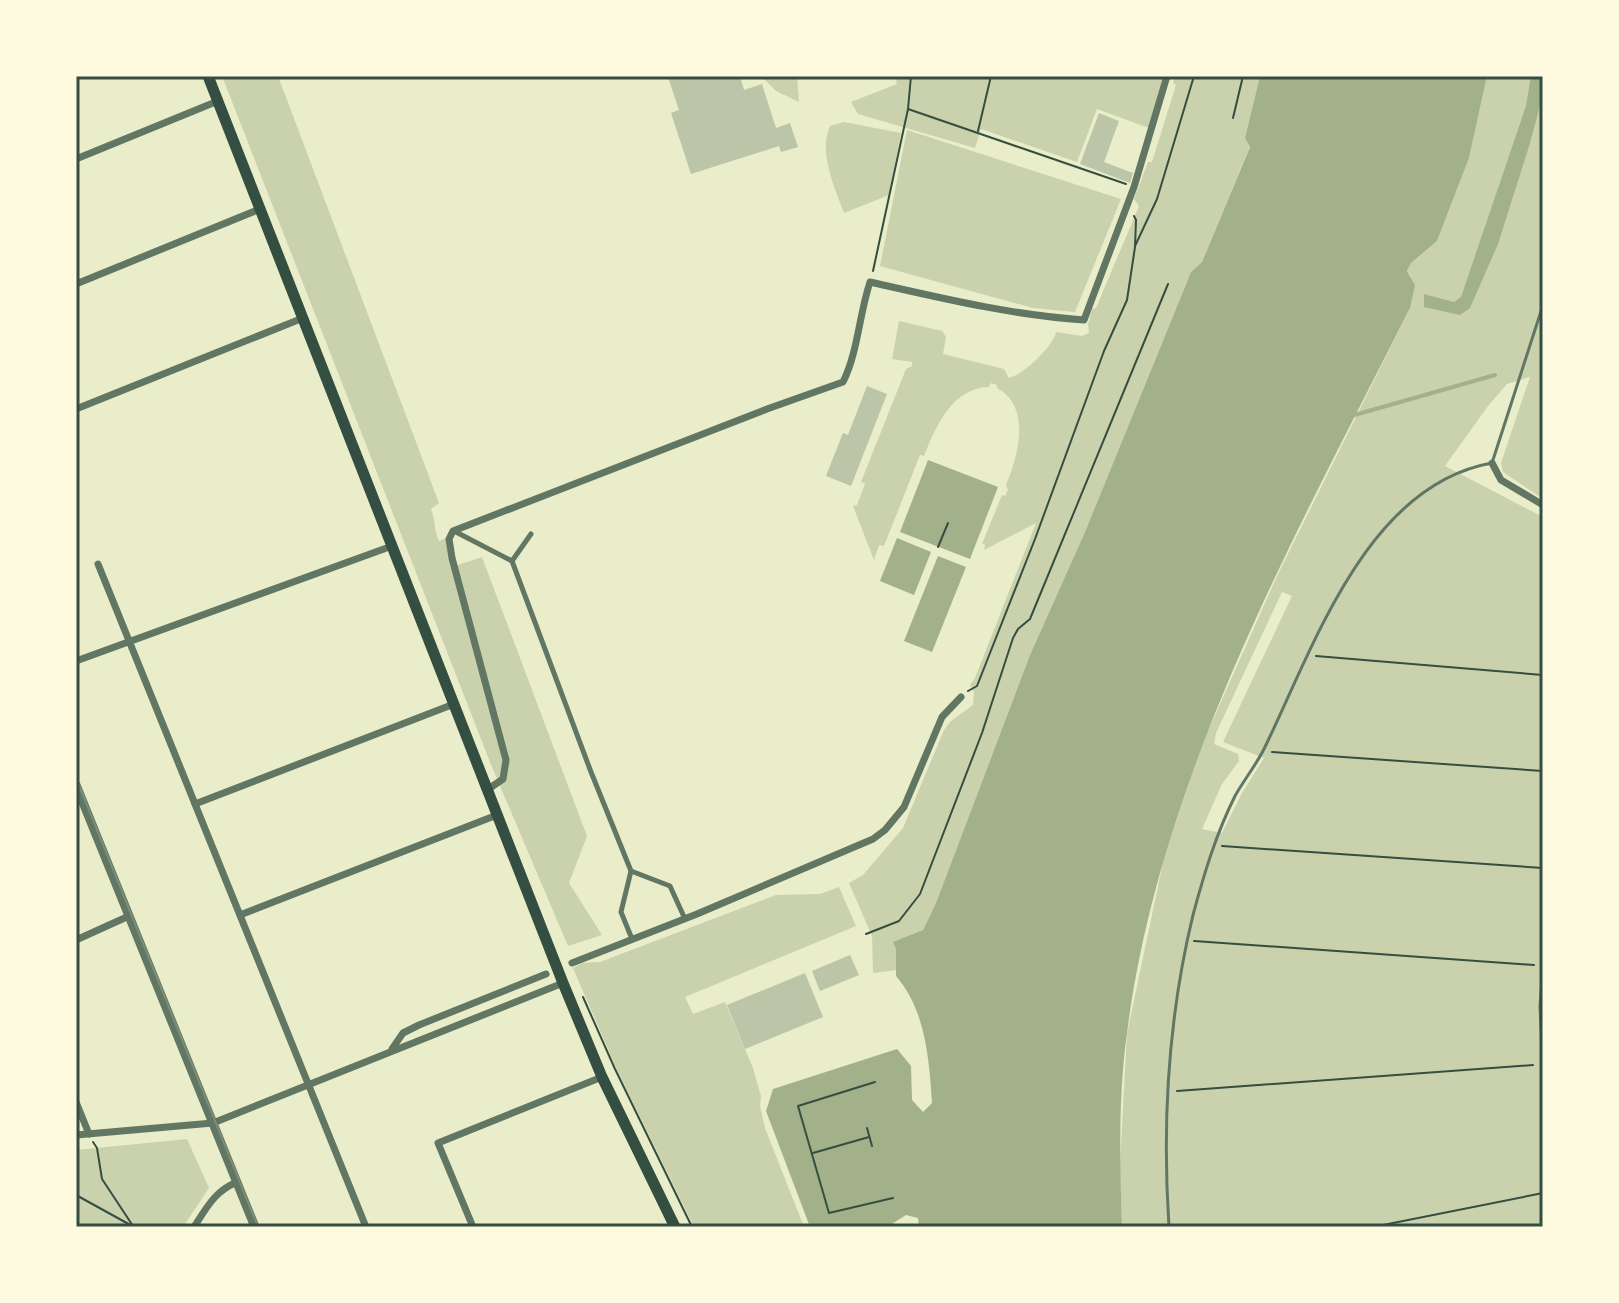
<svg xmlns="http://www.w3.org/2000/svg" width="1619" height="1303" font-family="Rubik,sans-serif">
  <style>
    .green { fill: #cad2ad; fill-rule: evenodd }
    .water { fill: #a3b18a }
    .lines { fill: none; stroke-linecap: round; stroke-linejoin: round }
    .stream { stroke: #a3b18a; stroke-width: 4 }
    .building { fill: #bcc5a7 }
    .path { stroke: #344e41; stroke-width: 2 }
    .service { stroke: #617663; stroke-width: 3 }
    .pedestrian { stroke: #617663; stroke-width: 5 }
    .minor { stroke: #617663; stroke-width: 7 }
    .tertiary { stroke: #617663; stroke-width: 9 }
    .primary { stroke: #344e41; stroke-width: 11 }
    .tram { stroke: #7c8e77; stroke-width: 2 }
    .neatline { fill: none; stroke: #344e41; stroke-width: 3 }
  </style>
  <rect width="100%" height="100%" fill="#e9edc9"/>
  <g class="green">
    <path d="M222 76H278L439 503 431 509C436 522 433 527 439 541L449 537 455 566 482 557 587 836 569 883 602 935 568 946 492 767Z"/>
    <polygon points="761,76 797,76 799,102 776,91"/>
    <polygon points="895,76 1163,76 1149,128 1097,109 1077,162 981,129 975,148 858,114 851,102 897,84"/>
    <path d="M1175 76H1260L1245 138 1250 146 1202 262 1191 272 1085 532 1030 655 936 903 923 930 896 949V970L873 973 872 936 849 883 863 875 903 828 944 730 951 721 973 705 974 692 970 685 975 678 1036 523 984 550 985 545 982 544 1002 495 1005 496 1008 490 1006 485C1018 456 1032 407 997 388V385L991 383 989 387C952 388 936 426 924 456L920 455 884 546 879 545 874 560 853 506 857 505 865 484 861 482 906 369 912 366V362L892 359 899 321 942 331 946 337 943 354 1004 369 1009 378C1024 374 1052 348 1056 332L1082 336 1089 333 1088 324 1092 309 1096 308 1139 206 1134 199 1148 162H1152L1176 85 1173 83Z"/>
    <path d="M1487 76H1543V499L1503 472 1501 463 1530 377 1507 384 1488 406 1445 466 1543 517V1227H1122L1120 1164 1127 1034 1166 848 1182 796 1208 731 1277 576 1410 308 1411 277 1407 271 1411 263 1437 241 1469 158ZM1282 592 1292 596 1223 742 1264 758 1242 793 1222 833 1202 829 1222 784 1239 761 1238 754 1214 744 1216 733Z"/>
    <path d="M844 122 901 133 889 195 844 213C835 188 818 152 830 126Z"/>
    <polygon points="907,130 1121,199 1075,312 1033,308 880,266"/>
    <polygon points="839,887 856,926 685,997 693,1014 725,1002 753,1068 761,1096 760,1106 765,1128 804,1227 694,1227 617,1070 573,968 583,963 600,962 776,895 820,894"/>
    <polygon points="187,1139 209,1188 183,1227 76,1227 76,1150"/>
  </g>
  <g class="water">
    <path d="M1260 76H1487L1469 158 1437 241 1411 263 1407 271 1415 285 1410 308C1294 538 1160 775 1127 1033 1118 1097 1120 1163 1122 1227H919L918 1218 906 1215 887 1227H810L766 1111 773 1089 897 1049 911 1066 912 1100 923 1112 932 1103C929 1059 926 1011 896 976V949L893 942 923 930 936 903 1030 655 1085 532 1191 272 1202 262 1250 147 1245 138Z"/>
    <polygon points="1531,76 1543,76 1541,102 1530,143 1498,244 1470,308 1460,315 1424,307 1424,294 1454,302 1461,297 1526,106"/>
    <polygon points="928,460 998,487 970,559 900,532"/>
    <polygon points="897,538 931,552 914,595 880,581"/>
    <polygon points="938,556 966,567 932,652 904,641"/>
  </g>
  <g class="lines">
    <polyline class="stream" points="1351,416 1495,375"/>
  </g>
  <g class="building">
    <polygon points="672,76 740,76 744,90 762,84 776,128 790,123 798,147 781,152 779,146 691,174 671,113 679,110 668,77"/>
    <polygon points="1099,113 1119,121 1104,162 1133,173 1130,183 1080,164"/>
    <polygon points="867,386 887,394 851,486 826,476 843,433 848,435"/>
    <polygon points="850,955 859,975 820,991 812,971"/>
    <polygon points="805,973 823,1017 745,1049 727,1005"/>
  </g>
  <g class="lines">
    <g class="path">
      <polyline points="908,109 1126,184"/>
      <polyline points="1233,118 1243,76"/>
      <polyline points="978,131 991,76"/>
      <polyline points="1135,246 1157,199 1194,76"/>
      <polyline points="873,271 908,109 911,76"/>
      <polyline points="938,547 948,523"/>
      <polyline points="1316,656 1543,675"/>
      <polyline points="968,691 977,686 1035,539 1104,351 1127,300 1135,247 1136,220 1134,216"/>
      <polyline points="1272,752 1543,771"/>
      <polyline points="1222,846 1543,868"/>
      <polyline points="866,934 899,921 920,894 982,733 1013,638 1018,629 1030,619 1168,284"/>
      <polyline points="1194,941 1534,965"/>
      <polyline points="583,997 615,1069 692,1227"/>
      <polyline points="875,1082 798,1106 829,1213 893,1198"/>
      <polyline points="1177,1091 1533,1065"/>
      <polyline points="867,1128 872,1146"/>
      <polyline points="93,1142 97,1148 102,1179 133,1226"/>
      <polyline points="813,1153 869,1137"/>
      <polyline points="76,1195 134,1227"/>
      <polyline points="1373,1227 1543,1193"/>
    </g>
    <g class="service">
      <polyline points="1543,966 1540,1006 1543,1068"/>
      <path d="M1169 1227C1162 1122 1168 1018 1193 915 1204 874 1216 834 1235 796 1244 780 1256 765 1264 749 1313 649 1366 485 1492 463L1543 305"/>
    </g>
    <g class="pedestrian">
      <polyline points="454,531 512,561 591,772 631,871 621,912 632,939"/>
      <polyline points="512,561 531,534"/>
      <polyline points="631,871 670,886 685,919"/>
    </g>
    <g class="minor">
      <polyline points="76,159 218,101"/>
      <polyline points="76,284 260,209"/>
      <polyline points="76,409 303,318"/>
      <polyline points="1492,463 1501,480 1543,505"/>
      <polyline points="98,564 366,1227"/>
      <polyline points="76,661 392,546"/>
      <path d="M487 790 503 779 506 760 452 558 449 539 453 531 767 409 843 382C858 352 859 315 870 282 941 298 1011 315 1084 320L1134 187 1167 76"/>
      <polyline points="195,804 454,704"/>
      <polyline points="240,915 497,815"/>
      <polyline points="76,940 129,916"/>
      <polyline points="572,963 697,914 873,839 885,830 904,807 942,717 961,697"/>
      <polyline points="392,1049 403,1033 419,1025 546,974"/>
      <polyline points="76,1102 89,1134"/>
      <polyline points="76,1135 213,1123 563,983"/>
      <path d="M194 1227C207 1207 215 1191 237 1182"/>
      <polyline points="473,1227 438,1143 602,1077"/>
    </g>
    <polyline class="tertiary" points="76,785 255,1227"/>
    <polyline class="primary" points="208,76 563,983 602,1077 675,1227"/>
    <polyline class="tram" points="76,778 258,1227"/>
  </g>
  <rect width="1619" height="1303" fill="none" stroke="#fefae0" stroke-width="156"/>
  <rect x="78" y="78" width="1463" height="1147" class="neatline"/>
</svg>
